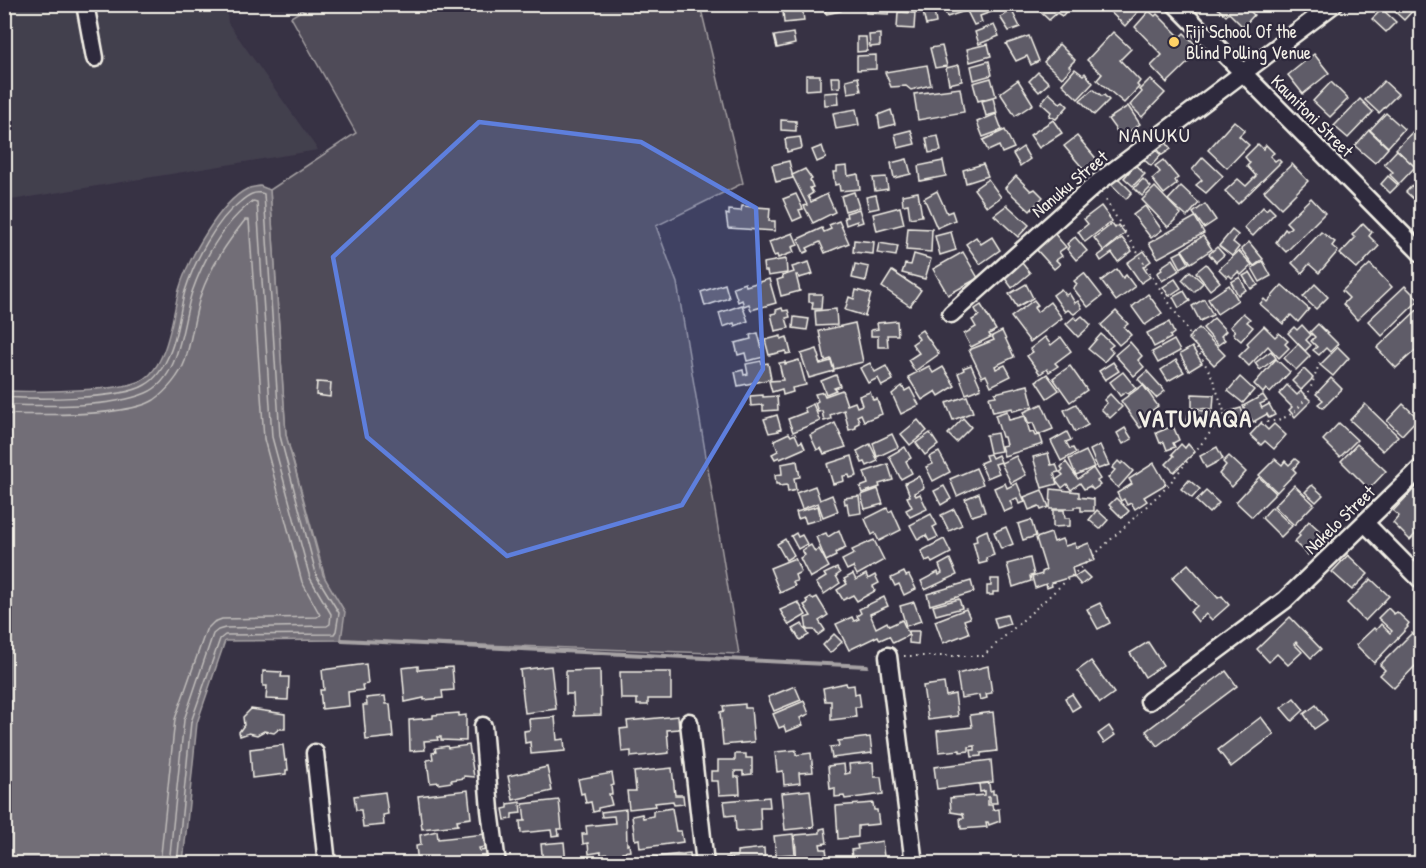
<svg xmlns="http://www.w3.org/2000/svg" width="1426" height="868" font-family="'Patrick Hand',sans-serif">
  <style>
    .built { fill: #433f4e }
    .green { fill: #504b59; stroke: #a29ea0; stroke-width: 1.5 }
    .water { fill: #726e77; stroke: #a6a2a4; stroke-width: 1.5 }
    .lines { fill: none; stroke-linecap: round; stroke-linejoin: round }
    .shore { stroke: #c0bdbb; stroke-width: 1.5 }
    .stream { stroke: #a6a2a4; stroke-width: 4 }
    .building { fill: #5f5c67; stroke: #f4f1e8; stroke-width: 1.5 }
    .minor-casing { stroke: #f4f1e8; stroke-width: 21 }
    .path { stroke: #f4f1e8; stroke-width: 2; stroke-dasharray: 1.5 4.5; stroke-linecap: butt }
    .minor { stroke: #2f2a3d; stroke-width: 16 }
    .marked { fill: #5e7fdd; fill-opacity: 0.2; stroke: #5e7fdd; stroke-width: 4.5; stroke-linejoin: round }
    .poi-dot { fill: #ffd166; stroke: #2f2a3d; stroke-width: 2 }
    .labels { text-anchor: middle; stroke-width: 4.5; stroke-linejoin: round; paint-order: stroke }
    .poi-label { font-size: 18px; fill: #f4f1e8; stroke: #2f2a3d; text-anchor: start }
    .street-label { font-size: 18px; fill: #f4f1e8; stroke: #2f2a3d }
    .neighbourhood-label { font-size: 20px; letter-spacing: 1.5px; fill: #f4f1e8; stroke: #2f2a3d }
    .district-label { font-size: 24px; font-weight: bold; letter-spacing: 1.5px; fill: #f4f1e8; stroke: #2f2a3d }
  </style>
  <rect width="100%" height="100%" fill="#373244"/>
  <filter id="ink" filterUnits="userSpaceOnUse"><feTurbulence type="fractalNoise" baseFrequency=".0167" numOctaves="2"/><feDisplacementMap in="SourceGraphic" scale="12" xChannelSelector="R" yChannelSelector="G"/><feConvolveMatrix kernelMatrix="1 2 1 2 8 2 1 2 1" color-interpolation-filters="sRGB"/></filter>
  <g filter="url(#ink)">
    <polygon class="built" points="5,5 226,5 228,23 318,150 5,201"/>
    <polygon class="green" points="310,5 700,5 743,183 656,226 677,283 739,654 342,640 286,435 270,190 356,133 291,17"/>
    <path class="water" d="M260 186 270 190 286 435 323 575 345 612 341 640 225 641 197 723 183 863H5V391C35 392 65 391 96 389 110 388 128 387 141 381 168 367 172 317 179 290 187 261 220 202 247 189 251 187 256 187 260 186Z"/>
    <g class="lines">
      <g class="shore">
        <path d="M4 397C34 399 121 400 145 385 155 380 164 367 168 357 178 337 179 312 185 291 194 262 216 220 240 202 247 196 255 190 264 194L280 436 317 577 339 613 336 631 334 634 225 635 220 639 191 722 177 864"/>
        <path d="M4 405C43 406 111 408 146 393 181 379 182 322 192 292 204 258 224 223 253 201L257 202 272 437 310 578 331 614 330 624 327 626 225 628 218 630 213 634 184 720 169 864"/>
        <path d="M4 414C38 415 126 417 154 400 167 391 180 375 185 361 192 339 194 316 201 294 211 266 227 243 245 220H249L264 439 302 582 320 615 317 617 222 619 214 622 206 630 175 719 160 864"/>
      </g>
      <polyline class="stream" points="342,640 867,666"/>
    </g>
    <g class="building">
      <polygon points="802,4 804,21 784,23 783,11 794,10 794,5"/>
      <polygon points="824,4 840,4 841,11 826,14"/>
      <polygon points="866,4 889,6 889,14 866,13"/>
      <polygon points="916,4 933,4 936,23 926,25 923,12 918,13"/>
      <polygon points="943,4 963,4 965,11 947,17"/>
      <polygon points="979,4 987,4 991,12 980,16 982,22 974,25 967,11"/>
      <polygon points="1032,4 1073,4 1062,16 1057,13 1049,20"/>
      <polygon points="1102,4 1145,4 1125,26"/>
      <polygon points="1213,4 1243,4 1254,15 1243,27 1229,13 1226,16"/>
      <polygon points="1395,4 1419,4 1404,20 1391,8"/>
      <polygon points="1382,9 1396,22 1386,32 1372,19"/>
      <polygon points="1012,11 1020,27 1009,31 1000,17"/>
      <polygon points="1149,11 1155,16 1157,14 1180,37 1184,33 1201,50 1167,83 1151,66 1162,55 1135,27"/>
      <polygon points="898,12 915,13 914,29 897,28"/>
      <polygon points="994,25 999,36 979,44 975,32"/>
      <polygon points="1113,32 1131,49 1120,60 1140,81 1137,85 1139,87 1124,103 1097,80 1102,74 1087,60"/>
      <polygon points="793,33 795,44 777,48 774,36"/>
      <polygon points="880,34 880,46 870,47 869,35"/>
      <polygon points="1029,36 1039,61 1031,65 1027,56 1016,61 1006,44"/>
      <polygon points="857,37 866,37 867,51 857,52"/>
      <polygon points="988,44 991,56 970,62 967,49"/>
      <polygon points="1059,44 1075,60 1069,66 1071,68 1062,78 1044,62"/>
      <polygon points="942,46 947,66 935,68 930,48"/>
      <polygon points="1314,54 1329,73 1303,94 1288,75"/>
      <polygon points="876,55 876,69 857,70 857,56"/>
      <polygon points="989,61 992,75 974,80 971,66"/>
      <polygon points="927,65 931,85 911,90 906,86 891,87 885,72"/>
      <polygon points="959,65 962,81 949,84 946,68"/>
      <polygon points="1075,69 1083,75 1085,73 1093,83 1078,99 1062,84"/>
      <polygon points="1038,72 1049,83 1039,92 1029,81"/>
      <polygon points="806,75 820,75 820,89 806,90"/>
      <polygon points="831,77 840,77 840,87 832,88"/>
      <polygon points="858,77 861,91 848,93 846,80"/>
      <polygon points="991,78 996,96 978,101 973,83"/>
      <polygon points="1150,79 1165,93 1142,117 1130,105 1142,92 1139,90"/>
      <polygon points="1018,80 1033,104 1015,116 1000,93"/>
      <polygon points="1384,81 1398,94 1379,113 1365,100"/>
      <polygon points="1331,82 1348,99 1330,117 1313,101"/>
      <polygon points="960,88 964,112 918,120 914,94"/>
      <polygon points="1093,89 1102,96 1104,95 1109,100 1094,115 1080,100"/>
      <polygon points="838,92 839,104 825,105 824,93"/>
      <polygon points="1049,93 1060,103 1063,101 1068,106 1056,119 1049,116 1051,112 1041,103"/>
      <polygon points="993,98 997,113 986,116 982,101"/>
      <polygon points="1360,99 1373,112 1348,138 1334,126"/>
      <polygon points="1128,106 1140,124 1121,137 1108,119"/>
      <polygon points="856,109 859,125 836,129 833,113"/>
      <polygon points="891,110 895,124 880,128 878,115"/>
      <polygon points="1386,113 1404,129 1388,147 1370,130"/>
      <polygon points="996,114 1002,130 983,137 977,122"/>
      <polygon points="781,120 796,121 796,131 781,130"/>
      <polygon points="1053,120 1062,133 1039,148 1030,135"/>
      <polygon points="1234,121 1245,130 1239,136 1249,145 1227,168 1208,150"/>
      <polygon points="1422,122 1422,160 1415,167 1396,149"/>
      <polygon points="911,130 915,144 898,148 895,134"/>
      <polygon points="1005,130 1014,148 1002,153 999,146 988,151 983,140"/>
      <polygon points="1369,130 1388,148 1375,163 1355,146"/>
      <polygon points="938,136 941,151 929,153 926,138"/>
      <polygon points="1077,136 1099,162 1086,172 1064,146"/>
      <polygon points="800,137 802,148 787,152 785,139"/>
      <polygon points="1165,141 1171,149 1162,155 1156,147"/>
      <polygon points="1258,144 1263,149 1266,145 1274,153 1270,156 1275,161 1278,159 1281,162 1238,204 1225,191 1238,179 1246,186 1256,176 1247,166 1250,163 1245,157"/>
      <polygon points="822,146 826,158 817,162 812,150"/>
      <polygon points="1152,146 1161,155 1151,166 1139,155"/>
      <polygon points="1023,147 1030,159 1020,166 1013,154"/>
      <polygon points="1397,150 1415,167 1399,184 1390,175 1393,172 1384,164"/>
      <polygon points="1203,157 1223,176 1206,193 1196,185 1202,180 1192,170"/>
      <polygon points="907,159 911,174 894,178 891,163"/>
      <polygon points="1163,160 1178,178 1175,180 1177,184 1164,194 1152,179 1160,172 1155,166"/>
      <polygon points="789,161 793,178 776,182 772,165"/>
      <polygon points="943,161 946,176 920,181 918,166"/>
      <polygon points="983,164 988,176 966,183 963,170"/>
      <polygon points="1292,164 1308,181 1281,208 1264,191"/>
      <polygon points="1135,165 1145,174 1133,186 1124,178"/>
      <polygon points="847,166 848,176 858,174 860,189 840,191 839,184 835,185 833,172 837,172 837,167"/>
      <polygon points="805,169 812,179 810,180 813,187 810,188 813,193 808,196 811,202 827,194 835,212 813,223 804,206 807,205 792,175"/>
      <polygon points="1115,175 1132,192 1126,199 1109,182"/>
      <polygon points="1422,175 1422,206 1421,206 1406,192"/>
      <polygon points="1016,176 1031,191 1035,189 1043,197 1030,211 1005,188"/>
      <polygon points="1388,176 1398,185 1390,193 1381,184"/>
      <polygon points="886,177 888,189 875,191 873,178"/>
      <polygon points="988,179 1001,197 987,207 974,189"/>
      <polygon points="1143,179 1151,187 1142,196 1134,188"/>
      <polygon points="1181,186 1199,203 1187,217 1168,200"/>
      <polygon points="1155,187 1181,214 1168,227 1142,200"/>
      <polygon points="937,191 947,213 952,211 955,220 937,228 924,198"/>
      <polygon points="854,192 859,207 845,211 841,196"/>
      <polygon points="918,192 922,216 910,218 908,204 903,205 902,195"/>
      <polygon points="796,194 803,209 799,210 802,217 793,221 783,199"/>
      <polygon points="876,195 879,208 869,210 866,197"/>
      <polygon points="1311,198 1325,213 1286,252 1276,242 1285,229 1287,231 1291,227 1286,222"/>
      <polygon points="1205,204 1216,220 1204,228 1193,213"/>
      <polygon points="1007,205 1029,225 1018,237 994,215"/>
      <polygon points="742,206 770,208 769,221 775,221 775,231 728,228 726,214 729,215 729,210 741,211"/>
      <polygon points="1101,206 1112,221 1085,242 1078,232 1088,224 1084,219"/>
      <polygon points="1145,206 1162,230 1151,238 1133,215"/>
      <polygon points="900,207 904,224 877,231 873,214"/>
      <polygon points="1263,207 1266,210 1269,207 1275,213 1253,236 1244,228"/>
      <polygon points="859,209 863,222 857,224 857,221 846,225 844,217 847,217 846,213"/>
      <polygon points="1195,217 1204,233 1158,258 1149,243"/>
      <polygon points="839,221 849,243 825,253 820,242 807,248 809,251 804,253 798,239 822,228 824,232 831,229 829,225"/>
      <polygon points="1363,223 1372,232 1369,236 1379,246 1357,269 1340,254 1355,238 1352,235"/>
      <polygon points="1112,224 1115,228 1118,225 1125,233 1104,251 1094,238"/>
      <polygon points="908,228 932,229 931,252 906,250"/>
      <polygon points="1232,230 1238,235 1233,242 1239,247 1232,256 1219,246"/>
      <polygon points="951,232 956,250 940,255 935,236"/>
      <polygon points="1053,232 1066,247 1059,252 1062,256 1056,260 1060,264 1054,269 1035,248"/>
      <polygon points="1321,232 1335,242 1332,246 1338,251 1319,273 1309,264 1302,273 1292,263"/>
      <polygon points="793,233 798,245 792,247 794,252 778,258 777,255 774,256 769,242"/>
      <polygon points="1203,236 1212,249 1191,263 1182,250"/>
      <polygon points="976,237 981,244 992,237 1000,250 980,264 966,244"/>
      <polygon points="1075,237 1087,251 1076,260 1067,249 1069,247 1067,244"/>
      <polygon points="1122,238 1132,251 1118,262 1112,253 1101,261 1098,256"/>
      <polygon points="854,240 874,242 873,254 853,252"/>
      <polygon points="1249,242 1263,259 1254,266 1241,249"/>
      <polygon points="879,243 898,246 896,256 877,253"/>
      <polygon points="1217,247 1224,255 1216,262 1209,254"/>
      <polygon points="1144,251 1151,261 1143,267 1150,277 1141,283 1127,263"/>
      <polygon points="1182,251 1189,263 1181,268 1174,255"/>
      <polygon points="1239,251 1252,265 1241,275 1238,272 1232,278 1229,275 1227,277 1219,269"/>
      <polygon points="963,252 978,278 948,295 933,269"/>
      <polygon points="914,254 931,259 925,279 902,273 905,264 911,265"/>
      <polygon points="786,259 787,273 768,276 767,271 764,271 763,263"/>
      <polygon points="1173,259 1180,270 1162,281 1157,273 1162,270 1161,267"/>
      <polygon points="1263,261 1271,276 1260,282 1252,268"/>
      <polygon points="809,262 813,274 799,278 798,275 796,275 800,291 781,296 777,280 783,278 782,276 794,272 792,267"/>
      <polygon points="1022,263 1030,273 1012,288 1004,277"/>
      <polygon points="855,264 869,267 866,281 852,278"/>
      <polygon points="1206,264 1220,282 1210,290 1196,272"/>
      <polygon points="1370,264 1392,287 1357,320 1343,304 1349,298 1342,291"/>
      <polygon points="1117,269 1123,278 1126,275 1135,287 1116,301 1101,281"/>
      <polygon points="892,271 921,290 910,306 882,287"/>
      <polygon points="1190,271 1203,283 1194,292 1182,280"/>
      <polygon points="1250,272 1258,285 1251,289 1243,276"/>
      <polygon points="1084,273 1102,296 1088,307 1073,288 1077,284 1074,281"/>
      <polygon points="1240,277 1246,290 1238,295 1231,282"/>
      <polygon points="769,279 776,303 751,310 749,304 744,306 742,300 738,302 733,287 745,283 746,286"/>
      <polygon points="1175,279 1181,288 1169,296 1163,287"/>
      <polygon points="725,284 729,298 705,306 701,292"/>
      <polygon points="1026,284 1033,298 1017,307 1009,294"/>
      <polygon points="1315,284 1328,297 1316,309 1303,297"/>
      <polygon points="1229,285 1238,300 1217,314 1208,299"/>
      <polygon points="1282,285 1309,309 1298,322 1291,315 1283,324 1260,304 1264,299 1267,302"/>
      <polygon points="1405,286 1419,300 1382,336 1368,321"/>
      <polygon points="1061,289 1066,295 1069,293 1075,303 1078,301 1082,308 1074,314 1068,310 1065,312 1053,295"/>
      <polygon points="856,290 871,294 865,316 845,310 849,297 854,299"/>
      <polygon points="1184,291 1190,301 1179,308 1173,297"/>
      <polygon points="809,294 822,294 821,309 812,309 813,302 809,302"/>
      <polygon points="1148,294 1162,313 1145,325 1132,307"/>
      <polygon points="1204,299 1213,315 1200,321 1192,306"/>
      <polygon points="1034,300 1038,305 1034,308 1037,312 1050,302 1062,318 1030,342 1011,317"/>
      <polygon points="742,305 748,321 735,326 734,323 723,327 719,313"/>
      <polygon points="981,305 996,330 989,334 991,337 971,347 964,334 976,327 972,320 979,316 975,309"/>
      <polygon points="782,308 783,311 788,310 790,317 786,318 789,328 775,331 771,314 776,313 776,310"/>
      <polygon points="836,309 837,325 816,326 815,311"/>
      <polygon points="1417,310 1422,314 1422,344 1396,368 1377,348"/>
      <polygon points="1116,311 1128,324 1124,327 1131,335 1119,345 1101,325"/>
      <polygon points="1243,313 1250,319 1247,322 1253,327 1241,341 1233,334 1235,331 1230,327"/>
      <polygon points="1082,316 1091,325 1078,337 1066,324 1074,317 1077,320"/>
      <polygon points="794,317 809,319 807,330 793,328"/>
      <polygon points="1214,318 1226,331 1221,336 1225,340 1218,345 1203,328"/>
      <polygon points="897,321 898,335 887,335 888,347 878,347 878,336 871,336 871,330 878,329 877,323"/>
      <polygon points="1169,322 1174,333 1170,336 1171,338 1154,347 1147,333"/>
      <polygon points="855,323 863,362 834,369 831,359 825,361 819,331"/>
      <polygon points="1318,324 1338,344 1330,352 1326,348 1319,355 1313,350 1317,347 1311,341 1315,337 1310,332"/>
      <polygon points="1302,325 1311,335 1306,340 1311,345 1305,351 1288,333 1294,327 1297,330"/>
      <polygon points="1264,326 1275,337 1279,333 1288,341 1285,344 1289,348 1279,358 1268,346 1249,366 1239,356 1249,346 1247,343"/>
      <polygon points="1199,328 1225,355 1214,365 1188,338"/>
      <polygon points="922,330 939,354 915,371 908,360 919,353 912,344 919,339 916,334"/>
      <polygon points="1002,331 1014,357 995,366 996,369 1005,365 1011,376 991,386 986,375 982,377 969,350 994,340 992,336"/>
      <polygon points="758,333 764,357 747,361 745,353 738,355 735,343 751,339 750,335"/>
      <polygon points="1101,334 1113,345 1109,348 1113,352 1104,362 1088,349"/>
      <polygon points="781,336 781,339 787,337 791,353 786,354 786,351 769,355 765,340"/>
      <polygon points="1045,337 1051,345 1061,337 1071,351 1055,363 1058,366 1049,372 1047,369 1040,374 1027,356 1033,352 1030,349"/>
      <polygon points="1174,340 1180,351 1158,363 1152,352"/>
      <polygon points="1130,342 1142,356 1138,360 1144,367 1134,376 1115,355"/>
      <polygon points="1298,344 1310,356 1296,370 1284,358"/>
      <polygon points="1192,347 1202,363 1189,371 1180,354"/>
      <polygon points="1338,347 1349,358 1333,376 1320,365"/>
      <polygon points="817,349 820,358 818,359 820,364 831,361 834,371 809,378 801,354"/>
      <polygon points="1271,351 1276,358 1260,370 1255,363"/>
      <polygon points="1276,359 1290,372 1270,393 1266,389 1263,393 1254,384"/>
      <polygon points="799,360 806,385 792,388 793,392 783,395 782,389 772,392 769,381 783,380 779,363 785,362 785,364"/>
      <polygon points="1176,360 1184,372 1168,381 1161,370"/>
      <polygon points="761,361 762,364 768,363 771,379 738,386 735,372 743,370 744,375 748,374 746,364"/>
      <polygon points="1113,362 1119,371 1105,380 1099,371"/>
      <polygon points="870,363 875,372 886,366 893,380 882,386 878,378 868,383 860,368"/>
      <polygon points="971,365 981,388 966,394 958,373 964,370 963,368"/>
      <polygon points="929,366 933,373 943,367 955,386 939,396 936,391 922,400 908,377"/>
      <polygon points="1070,366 1087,390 1070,402 1053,378"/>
      <polygon points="1304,369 1313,378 1301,390 1292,381"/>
      <polygon points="1147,371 1165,391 1156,398 1138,379"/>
      <polygon points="1123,372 1136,388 1128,394 1126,392 1120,396 1110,382"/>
      <polygon points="1047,374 1059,390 1047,398 1036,381"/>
      <polygon points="836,375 840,386 834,388 836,390 826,394 821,381"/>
      <polygon points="1240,377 1254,390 1243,403 1228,391"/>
      <polygon points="1331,378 1342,389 1323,408 1318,404 1323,400 1316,394"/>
      <polygon points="317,382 331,383 330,397 316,395"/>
      <polygon points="1028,385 1033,406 1013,411 1012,408 993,412 989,397 996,396 995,393"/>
      <polygon points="1143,385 1158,406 1143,417 1148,423 1140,428 1121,401"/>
      <polygon points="1287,385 1297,395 1301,391 1311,401 1295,417 1289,410 1292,407 1279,394"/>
      <polygon points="902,386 905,391 910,388 919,405 901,414 892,394"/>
      <polygon points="842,390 847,405 855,402 857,407 862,405 859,396 870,392 873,400 877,399 882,414 864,421 861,414 857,416 859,420 859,423 855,425 856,428 849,430 844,410 830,415 831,419 824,421 822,411 818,412 815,403 818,401 815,394 823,392 825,396"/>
      <polygon points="1110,394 1122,407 1110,418 1101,409 1107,403 1104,400"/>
      <polygon points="1192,394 1214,395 1213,409 1192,408"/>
      <polygon points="763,395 763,397 777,396 778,410 763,411 763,405 751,406 750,396"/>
      <polygon points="1263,395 1267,401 1260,404 1262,408 1269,404 1275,415 1269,418 1267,414 1253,422 1243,406"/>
      <polygon points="967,396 973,412 953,420 946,403"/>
      <polygon points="813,404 820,421 793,432 788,419 806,412 804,408"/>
      <polygon points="1042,404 1053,429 1038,435 1033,423 1029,424 1024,412"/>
      <polygon points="1076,404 1088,425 1075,432 1064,410"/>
      <polygon points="1365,404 1398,436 1383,451 1350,420"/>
      <polygon points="1403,404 1418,418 1402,435 1387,421"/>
      <polygon points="1241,408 1246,422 1236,426 1234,420 1230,421 1227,412"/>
      <polygon points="1196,410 1211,412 1210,424 1187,422 1188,415 1196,416"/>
      <polygon points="1007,411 1009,420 1025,416 1030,433 1033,432 1035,436 1040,435 1043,444 1004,456 1001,446 1006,445 1004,437 1002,437 995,415"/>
      <polygon points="777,415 781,429 778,430 779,431 769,433 764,419"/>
      <polygon points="963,418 971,427 956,442 948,434"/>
      <polygon points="918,420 927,431 910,445 901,434"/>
      <polygon points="835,423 846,447 824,454 821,448 817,450 810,435"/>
      <polygon points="1261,423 1268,430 1274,424 1286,435 1274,449 1265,441 1261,445 1250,435"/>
      <polygon points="1339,423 1357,440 1340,457 1323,440"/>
      <polygon points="1173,426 1179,440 1173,443 1175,447 1167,450 1164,442 1160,443 1156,433"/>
      <polygon points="1125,428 1132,439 1123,444 1117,433"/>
      <polygon points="1067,432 1071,440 1066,442 1070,449 1073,448 1076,453 1061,461 1051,441"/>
      <polygon points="789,433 791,436 795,434 799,443 802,441 805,448 780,459 779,457 775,459 772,454 778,451 774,440"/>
      <polygon points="930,433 938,445 925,455 916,443"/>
      <polygon points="997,433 1001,451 990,453 986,435"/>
      <polygon points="892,434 898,447 877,457 873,443"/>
      <polygon points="870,444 878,461 867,466 865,462 862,463 857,451"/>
      <polygon points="1181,444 1185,448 1188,444 1195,452 1174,472 1166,464 1174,456 1172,454"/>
      <polygon points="1357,444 1386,471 1369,489 1341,461"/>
      <polygon points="1100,445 1109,465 1098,469 1090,450"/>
      <polygon points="905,447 911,458 906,461 912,473 901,479 889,456"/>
      <polygon points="1217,447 1223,459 1206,468 1200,456"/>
      <polygon points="1086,451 1094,467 1076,475 1069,459"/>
      <polygon points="939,452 950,472 933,481 926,467 933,464 929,457"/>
      <polygon points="1048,453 1051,465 1056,464 1059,472 1054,473 1057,484 1042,488 1033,457"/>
      <polygon points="990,454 992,458 998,455 1001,462 995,464 999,473 987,478 980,463 987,460 985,455"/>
      <polygon points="852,456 857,476 850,478 849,475 843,476 844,481 833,484 827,464"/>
      <polygon points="1016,456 1026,475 1011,483 1001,463"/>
      <polygon points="1229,456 1246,472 1232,487 1219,474 1226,465 1223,462"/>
      <polygon points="1275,459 1282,465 1285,461 1289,465 1295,459 1299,462 1293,469 1296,472 1277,492 1259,475"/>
      <polygon points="797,461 800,477 794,478 796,490 788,492 787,485 779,486 779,484 776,484 775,475 782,474 781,464"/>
      <polygon points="1118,461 1121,464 1123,462 1133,471 1118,488 1108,478 1115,470 1112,468"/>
      <polygon points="1066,462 1078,479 1093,468 1100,479 1097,481 1100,485 1093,490 1090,486 1084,489 1080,483 1071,490 1067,484 1062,488 1056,480 1063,475 1060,472 1063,470 1061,467"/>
      <polygon points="1154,463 1166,484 1144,497 1147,501 1135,509 1131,503 1127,505 1124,499 1121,501 1117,493 1132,484 1129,479"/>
      <polygon points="888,464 893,480 879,484 880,487 862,493 860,487 868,484 864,472"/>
      <polygon points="976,468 983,484 957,496 950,479"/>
      <polygon points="919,476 924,488 914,493 916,496 920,494 927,509 910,517 906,510 912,507 907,497 910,496 905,483"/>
      <polygon points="1259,477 1276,493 1252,517 1236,502"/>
      <polygon points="1189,480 1200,489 1192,498 1181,489"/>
      <polygon points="1005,483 1007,488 1017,483 1025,502 1019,504 1017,498 1010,501 1013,508 1004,512 994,488"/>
      <polygon points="1294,485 1314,504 1294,525 1274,506"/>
      <polygon points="1312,485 1323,495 1316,502 1305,492"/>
      <polygon points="815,486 820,500 832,495 838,511 823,517 818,503 802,509 796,493"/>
      <polygon points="944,486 951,499 941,505 934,491"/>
      <polygon points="1416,487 1422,493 1422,527 1410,540 1393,523 1399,516 1393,511"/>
      <polygon points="878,489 883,504 865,509 861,495"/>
      <polygon points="1051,489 1079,492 1079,497 1094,499 1094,511 1081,511 1081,507 1074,507 1074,509 1050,509"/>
      <polygon points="1042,490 1049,507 1041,510 1039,506 1029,510 1024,497"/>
      <polygon points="1206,491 1219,503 1209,513 1196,501"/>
      <polygon points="979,493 985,512 972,516 965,499"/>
      <polygon points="859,496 861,513 849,515 847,503 845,504 844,498"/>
      <polygon points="1116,498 1129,511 1122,518 1109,505"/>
      <polygon points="818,506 821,519 806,523 804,517 798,519 796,512"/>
      <polygon points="1272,507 1292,526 1281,537 1262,518"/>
      <polygon points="887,508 889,512 892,510 901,530 879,541 875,533 872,535 865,519"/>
      <polygon points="954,509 962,525 949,531 941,515"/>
      <polygon points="1053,510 1064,510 1065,518 1070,518 1070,526 1053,527"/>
      <polygon points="1097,510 1108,520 1100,529 1089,520"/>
      <polygon points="931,514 937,525 933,527 938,537 929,541 926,535 918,540 910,525"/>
      <polygon points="1031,520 1036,536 1023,540 1018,524"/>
      <polygon points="1309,521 1329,539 1323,546 1319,543 1308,555 1294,542 1300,536 1298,534"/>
      <polygon points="1006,527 1013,544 1001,549 994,532"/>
      <polygon points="839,530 846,548 835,553 836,556 826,561 816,537 826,533 828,537"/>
      <polygon points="987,530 994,555 986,558 987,562 979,564 973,542 977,541 976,535"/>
      <polygon points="796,533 798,537 802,535 807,544 798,549 791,536"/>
      <polygon points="1051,533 1054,542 1062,539 1065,546 1075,543 1076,548 1089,543 1095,560 1072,568 1074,576 1051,583 1052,586 1047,588 1046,584 1035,588 1032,577 1042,574 1042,572 1046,570 1036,538"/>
      <polygon points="785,539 794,555 786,560 777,544"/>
      <polygon points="944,539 951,553 932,563 930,559 926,561 921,551"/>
      <polygon points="874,540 884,560 857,575 853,567 847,570 842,560 854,554 852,550"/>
      <polygon points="811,545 815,552 819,549 829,567 810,578 800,558 805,555 802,550"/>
      <polygon points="1348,555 1368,574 1352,590 1332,572"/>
      <polygon points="795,558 801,572 795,575 797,581 793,582 795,586 780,593 770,568"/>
      <polygon points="1030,558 1034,575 1030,576 1031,581 1013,587 1007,564"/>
      <polygon points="950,559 957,575 925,590 921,581 938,572 939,575 942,573 939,565"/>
      <polygon points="1188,564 1218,598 1222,596 1229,605 1212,620 1206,614 1198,622 1190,612 1197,606 1172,578"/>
      <polygon points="837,568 840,573 836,576 840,583 824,594 816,583 826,577 824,574"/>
      <polygon points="1083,571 1090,578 1081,585 1074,577"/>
      <polygon points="904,572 906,576 909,575 916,589 904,595 899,584 895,586 891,578"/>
      <polygon points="853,574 856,580 866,574 868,579 875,575 879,583 873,586 875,591 857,601 853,595 843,600 837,590 847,584 844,579"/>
      <polygon points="991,579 999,579 999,592 993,592 993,595 987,595 987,586 991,586"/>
      <polygon points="1371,579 1389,596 1365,621 1347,603"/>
      <polygon points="971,581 974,592 930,605 927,594"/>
      <polygon points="811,597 813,599 817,597 828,615 819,621 825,630 818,635 814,630 807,630 805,618 811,616 804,605 808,603 806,600"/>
      <polygon points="884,597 888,606 870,614 876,628 887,622 889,626 902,620 909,635 893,643 889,636 880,640 878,636 849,650 836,624 852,617 854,621 859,619 857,616 861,613 859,609"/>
      <polygon points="959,599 962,608 936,615 933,606"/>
      <polygon points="798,602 806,615 789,625 780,610"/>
      <polygon points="914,602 921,621 906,626 900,606"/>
      <polygon points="1100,603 1110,623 1098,629 1087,609"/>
      <polygon points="1388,608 1394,614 1397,612 1409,623 1407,626 1408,627 1374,663 1356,645 1374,628 1376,630 1381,624 1390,633 1392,631 1378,618"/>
      <polygon points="966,609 970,618 964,620 969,633 943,643 935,621"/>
      <polygon points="1007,615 1010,624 997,628 994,618"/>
      <polygon points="1290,617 1321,649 1311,658 1296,642 1294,644 1302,652 1288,665 1277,654 1269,662 1257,649"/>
      <polygon points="802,624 809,635 800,640 793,629"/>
      <polygon points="909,631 919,631 918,644 909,643"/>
      <polygon points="1412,633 1422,642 1422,664 1419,662 1394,688 1380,675 1385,670 1380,665"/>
      <polygon points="834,634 842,642 830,653 823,645"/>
      <polygon points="1148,642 1163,665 1145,677 1130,653"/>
      <polygon points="1091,661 1114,693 1100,703 1077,671"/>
      <polygon points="366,664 368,684 362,685 363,690 348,692 349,706 322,709 320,690 324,690 322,670"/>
      <polygon points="418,666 418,670 452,667 454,690 442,691 443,698 424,700 424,698 405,702 402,668"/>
      <polygon points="551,666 556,709 525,713 520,670"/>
      <polygon points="988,666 992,693 986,694 987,698 980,700 979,695 961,698 957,674"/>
      <polygon points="600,670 601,715 574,716 573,694 566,694 566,671"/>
      <polygon points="263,671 282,672 281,677 289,677 288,700 266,699 267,686 263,686"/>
      <polygon points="1226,671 1237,686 1157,746 1146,731"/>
      <polygon points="620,672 671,672 671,699 648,699 648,705 637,705 637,699 621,699"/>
      <polygon points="846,683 847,686 854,685 855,694 859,693 861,707 855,707 856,717 831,720 831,701 825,701 823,688"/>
      <polygon points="944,683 946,696 955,694 958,716 928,720 923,686"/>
      <polygon points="795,686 801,700 774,711 768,697"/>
      <polygon points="1072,694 1080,706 1072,711 1065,698"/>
      <polygon points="385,696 386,704 390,704 393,737 366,740 363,705 367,705 366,698"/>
      <polygon points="1294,698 1304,710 1292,721 1281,708"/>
      <polygon points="804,701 809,714 800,718 803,725 786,732 784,726 779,728 773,714"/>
      <polygon points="745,704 745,708 751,708 754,742 723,745 720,712 724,711 723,706"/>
      <polygon points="1316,705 1327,720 1314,729 1304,714"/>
      <polygon points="251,709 285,714 285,729 279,729 274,733 264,731 257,735 249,733 240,736 239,732 244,725 243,717"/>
      <polygon points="993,712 997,751 981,753 981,756 972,757 971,750 975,750 975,746 969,747 969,751 960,752 960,750 939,752 937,731 972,727 970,715"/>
      <polygon points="459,713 459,716 466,715 466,741 441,740 441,737 437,737 438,740 424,741 425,750 410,751 409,720 433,718 433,715"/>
      <polygon points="678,716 679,729 667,730 669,753 631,757 631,751 622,752 620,729 628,728 627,721"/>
      <polygon points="555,717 557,740 564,739 565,751 531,754 530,742 525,743 524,731 530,730 529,719"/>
      <polygon points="1261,717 1274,734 1231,767 1218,750"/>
      <polygon points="1109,726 1115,735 1104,743 1098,734"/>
      <polygon points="870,737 872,753 832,758 830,747 839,746 838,741"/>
      <polygon points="283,745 285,761 287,760 288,770 286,770 286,774 252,778 250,749"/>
      <polygon points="469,745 474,777 464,776 464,778 451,780 452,782 439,784 439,782 430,783 427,760 433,759 432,753 436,752 435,748 447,746 448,748"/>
      <polygon points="796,750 796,755 811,753 813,772 799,773 800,783 784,785 783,771 777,772 775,752"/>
      <polygon points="735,754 746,754 746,758 752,758 752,774 743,775 743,771 735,771 735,777 739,777 740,794 719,795 718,781 711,781 711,771 718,771 718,760 735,760"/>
      <polygon points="991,760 993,782 937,789 934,767"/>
      <polygon points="873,762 874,777 881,777 883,794 845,799 844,796 835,797 835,788 830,789 828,766 844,764 845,774 850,773 849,764"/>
      <polygon points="547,767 552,791 513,800 508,776"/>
      <polygon points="672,768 675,795 683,795 684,804 674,805 673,801 655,803 656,806 629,809 627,791 636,791 634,772"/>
      <polygon points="612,773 614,785 611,786 612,794 609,794 612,805 598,808 598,811 593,812 591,802 586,803 584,793 581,794 578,779"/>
      <polygon points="989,783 990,791 993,790 993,794 996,794 997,803 990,803 990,797 988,797 988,805 992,805 993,810 999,809 1000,821 989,825 988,822 986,822 987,827 961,829 960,818 964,818 963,814 951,812 950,798 985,795 985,791 980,792 979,784"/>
      <polygon points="468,790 471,818 457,820 458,825 422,829 418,796"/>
      <polygon points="810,790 814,827 785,830 781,793"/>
      <polygon points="385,792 388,814 383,815 384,825 363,827 361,810 356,810 354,796"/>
      <polygon points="769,797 770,807 760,807 761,830 736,832 735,815 726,816 724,801"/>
      <polygon points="559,800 562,829 558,829 559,835 552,836 551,830 521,833 520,821 525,821 523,804"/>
      <polygon points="520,802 521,813 512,814 512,819 505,820 503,809 508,808 508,804"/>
      <polygon points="873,803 874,810 877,810 879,824 858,826 858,837 838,839 836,806"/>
      <polygon points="672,808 676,831 681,831 683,842 640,848 639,839 635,840 632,816 642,814 643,818 653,816 653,811"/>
      <polygon points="626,809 627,845 629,844 630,851 622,852 622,855 608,857 607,854 601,855 601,852 589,854 588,843 583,844 582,834 587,834 586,826 615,823 614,816 602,817 601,812"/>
      <polygon points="825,828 827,843 820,844 821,849 826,849 827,855 821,856 822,864 797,864 795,835 820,833 820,829"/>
      <polygon points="437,831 438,839 485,834 486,847 479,848 480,851 487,850 488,864 418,864 416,846 421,845 420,835"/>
      <polygon points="793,834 795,854 776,855 774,836"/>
      <polygon points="882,841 885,864 853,864 851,850 858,849 857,845"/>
      <polygon points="564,842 566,864 543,864 541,844"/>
      <polygon points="764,848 765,864 727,864 726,858 737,857 737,851"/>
      <polygon points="690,853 691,864 639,864 638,859"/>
    </g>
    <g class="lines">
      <g class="minor-casing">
        <g id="minor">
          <polyline points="85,4 95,58"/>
          <polyline points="1175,4 1422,254"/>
          <polyline points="951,314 1096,184 1334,4"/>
          <polyline points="1365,523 1422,581"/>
          <polyline points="888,656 914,864"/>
          <polyline points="1149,701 1285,600 1422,467"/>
          <polyline points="689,722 705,864"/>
          <polyline points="483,726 490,810 497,864"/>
          <polyline points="315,753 327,864"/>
        </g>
      </g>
      <g class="path">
        <path d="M1226 414C1251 426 1286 427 1303 402 1311 391 1315 374 1320 362"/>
        <polyline points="904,656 983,656 1075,573 1166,488 1225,414 1212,377 1187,330 1153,278 1104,197"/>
      </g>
      <use href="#minor" class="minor"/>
    </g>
  </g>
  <path class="marked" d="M479 122 641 142 756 208 763 369 682 505 507 556 367 437 333 257Z"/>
  <circle class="poi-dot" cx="1174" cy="42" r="6"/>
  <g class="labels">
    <g class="poi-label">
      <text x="1186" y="38">Fiji School Of the<tspan x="1186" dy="21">Blind Polling Venue</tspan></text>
    </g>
    <g class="street-label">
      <text transform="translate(1312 116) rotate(45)" y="6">Kaunitoni Street</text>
      <text transform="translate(1070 184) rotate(-40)" y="6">Nanuku Street</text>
      <text transform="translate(1340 520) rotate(-44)" y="6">Nakelo Street</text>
    </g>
    <g class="neighbourhood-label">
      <text x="1155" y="142">NANUKU</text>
    </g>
    <g class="district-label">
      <text x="1195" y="427">VATUWAQA</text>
    </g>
  </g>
  <rect width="1426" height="868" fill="none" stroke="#2f2a3d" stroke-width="24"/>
  <rect x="12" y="12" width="1402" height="844" fill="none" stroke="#f4f1e8" stroke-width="2" filter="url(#ink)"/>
</svg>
